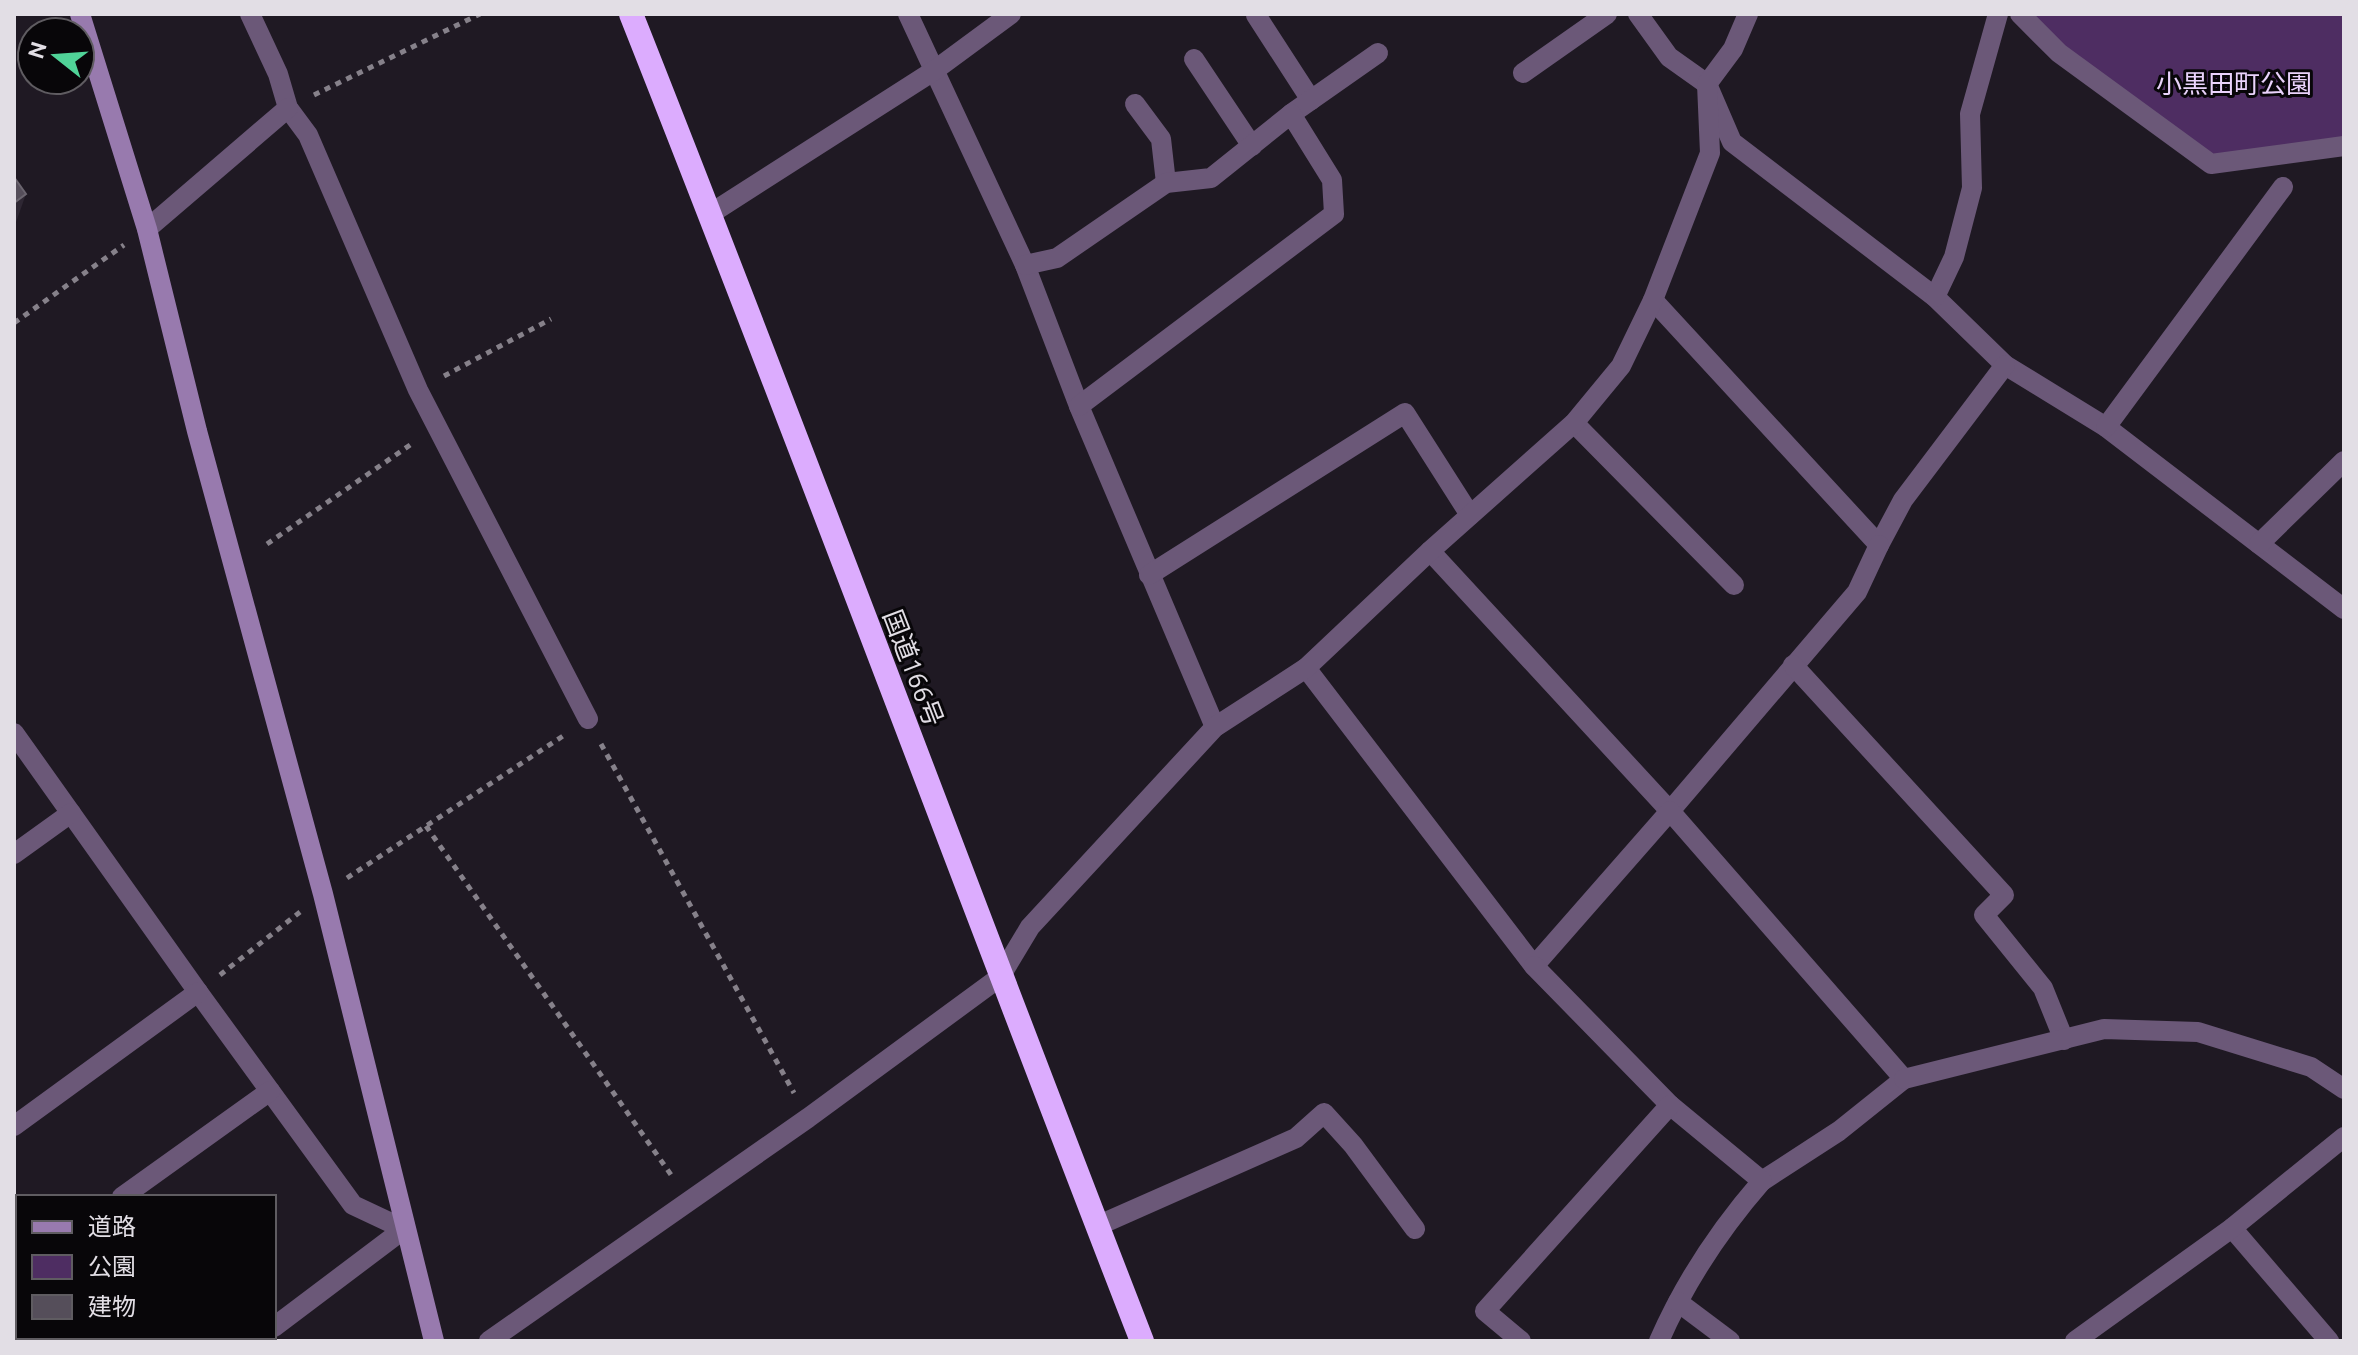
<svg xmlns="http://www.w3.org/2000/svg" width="2358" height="1355" font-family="Ubuntu,'Noto Sans JP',sans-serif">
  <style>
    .green { fill: #4e2d62 }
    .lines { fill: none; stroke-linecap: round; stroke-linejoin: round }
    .path { stroke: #86818a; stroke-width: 5; stroke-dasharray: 6 6; stroke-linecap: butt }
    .street { stroke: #6b5878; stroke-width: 20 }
    .secondary { stroke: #987aae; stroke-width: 20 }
    .highway { stroke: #dcacfe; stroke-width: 24 }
    .shaded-wall { fill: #2e2733 }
    .building { fill: #554e5a; stroke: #6b656f; stroke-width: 2 }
    .labels { text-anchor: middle; stroke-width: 6; stroke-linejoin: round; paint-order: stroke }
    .park-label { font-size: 26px; fill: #ead3fc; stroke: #080609 }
    .street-label { font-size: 26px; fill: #e2dee5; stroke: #080609 }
  </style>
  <rect width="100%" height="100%" fill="#1f1923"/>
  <polygon class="green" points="2033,14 2344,14 2344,140 2214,156 2062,47"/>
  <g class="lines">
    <g class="path">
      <polyline points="314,95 480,14"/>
      <polyline points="14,323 124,245"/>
      <polyline points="444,376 551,319"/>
      <polyline points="267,544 413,443"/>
      <polyline points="601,744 794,1093"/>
      <polyline points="426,826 674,1179"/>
      <polyline points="347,878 566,734"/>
      <polyline points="220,975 300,912"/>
    </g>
    <g class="street">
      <polyline points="250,14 278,74 288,108 308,135 418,390 588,719"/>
      <polyline points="908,14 1025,265 1079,406 1215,727"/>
      <polyline points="1638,14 1669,57 1707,84 1732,142 1935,297 2005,365 2106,427 2344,609"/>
      <polyline points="2020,14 2059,53 2211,164 2344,146"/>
      <polyline points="1256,15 1311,100"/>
      <polyline points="1194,59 1252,146"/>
      <polyline points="1523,73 1607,14"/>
      <polyline points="1135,104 1161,139 1166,183"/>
      <polyline points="1291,114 1378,53"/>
      <polyline points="710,214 935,70 1011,14"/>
      <polyline points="147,229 288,108"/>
      <polyline points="1025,265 1057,258 1166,183 1211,178 1291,114 1332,180 1334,214 1079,406"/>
      <polyline points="1935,297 1954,257 1972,188 1970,114 1998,14"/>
      <polyline points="1653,300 1879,545 1903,500 2005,365"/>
      <polyline points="1574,423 1734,585"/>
      <polyline points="2106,427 2283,187"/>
      <polyline points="2259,544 2344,461"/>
      <polyline points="1430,551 1670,811 1857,592 1879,545"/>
      <polyline points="1149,575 1405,413 1470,515"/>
      <polyline points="1793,665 2004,895 1984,915 2043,988 2064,1040"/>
      <polyline points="1306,668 1534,966 1670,811 1904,1079 1839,1131 1762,1181"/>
      <polyline points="14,733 198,992 353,1205 404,1229 274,1327"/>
      <polyline points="14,854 71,813"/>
      <path d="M1534 966 1670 1105 1762 1181C1721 1228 1684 1284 1659 1341"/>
      <polyline points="1904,1079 2104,1029 2198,1032 2311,1067 2344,1089"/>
      <polyline points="14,1126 198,992"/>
      <polyline points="122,1197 270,1091"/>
      <polyline points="1097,1226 1296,1138 1324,1113 1353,1145 1415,1229"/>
      <polyline points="2232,1228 2329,1341"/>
      <polyline points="14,1274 18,1271"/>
      <polyline points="1678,1302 1730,1341"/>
      <polyline points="186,1337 189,1341"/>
      <polyline points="255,1341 260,1337"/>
      <polyline points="489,1341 808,1118 1000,977 1030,927 1215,727 1306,668 1430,551 1574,423 1621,366 1653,300 1710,153 1707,84 1733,49 1748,14"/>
      <polyline points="1521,1341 1485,1311 1670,1105"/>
      <polyline points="2075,1341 2232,1228 2344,1137"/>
    </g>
    <polyline class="secondary" points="80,14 147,229 197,431 323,894 434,1341"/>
    <path class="highway" d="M631 14C806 455 970 899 1142 1341"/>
  </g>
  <polygon class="shaded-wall" points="26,194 15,225 14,226 14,203"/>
  <polygon class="building" points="14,177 26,194 14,203"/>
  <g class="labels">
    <g class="park-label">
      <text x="2234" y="93">小黒田町公園</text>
    </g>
    <g class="street-label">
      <text transform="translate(913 668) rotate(69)" y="9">国道166号</text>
    </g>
  </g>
  <rect width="2358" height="1355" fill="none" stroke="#e2dee5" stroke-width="32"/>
  <rect x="16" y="1195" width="260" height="144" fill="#080609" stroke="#5f5c61" stroke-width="2"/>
  <rect x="32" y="1221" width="40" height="12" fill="#987aae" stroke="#5f5c61" stroke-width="2"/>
  <text x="88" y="1235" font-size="24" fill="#e2dee5">道路</text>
  <rect x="32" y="1255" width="40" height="24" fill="#4e2d62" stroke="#5f5c61" stroke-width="2"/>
  <text x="88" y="1275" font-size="24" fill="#e2dee5">公園</text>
  <rect x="32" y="1295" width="40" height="24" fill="#554e5a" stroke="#5f5c61" stroke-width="2"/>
  <text x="88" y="1315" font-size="24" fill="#e2dee5">建物</text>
  <g transform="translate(56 56) rotate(287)"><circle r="38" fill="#080609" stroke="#5f5c61" stroke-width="2"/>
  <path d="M0-6L14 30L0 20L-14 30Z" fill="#50d398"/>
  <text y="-12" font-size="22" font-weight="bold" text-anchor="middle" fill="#e2dee5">N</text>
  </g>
</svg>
